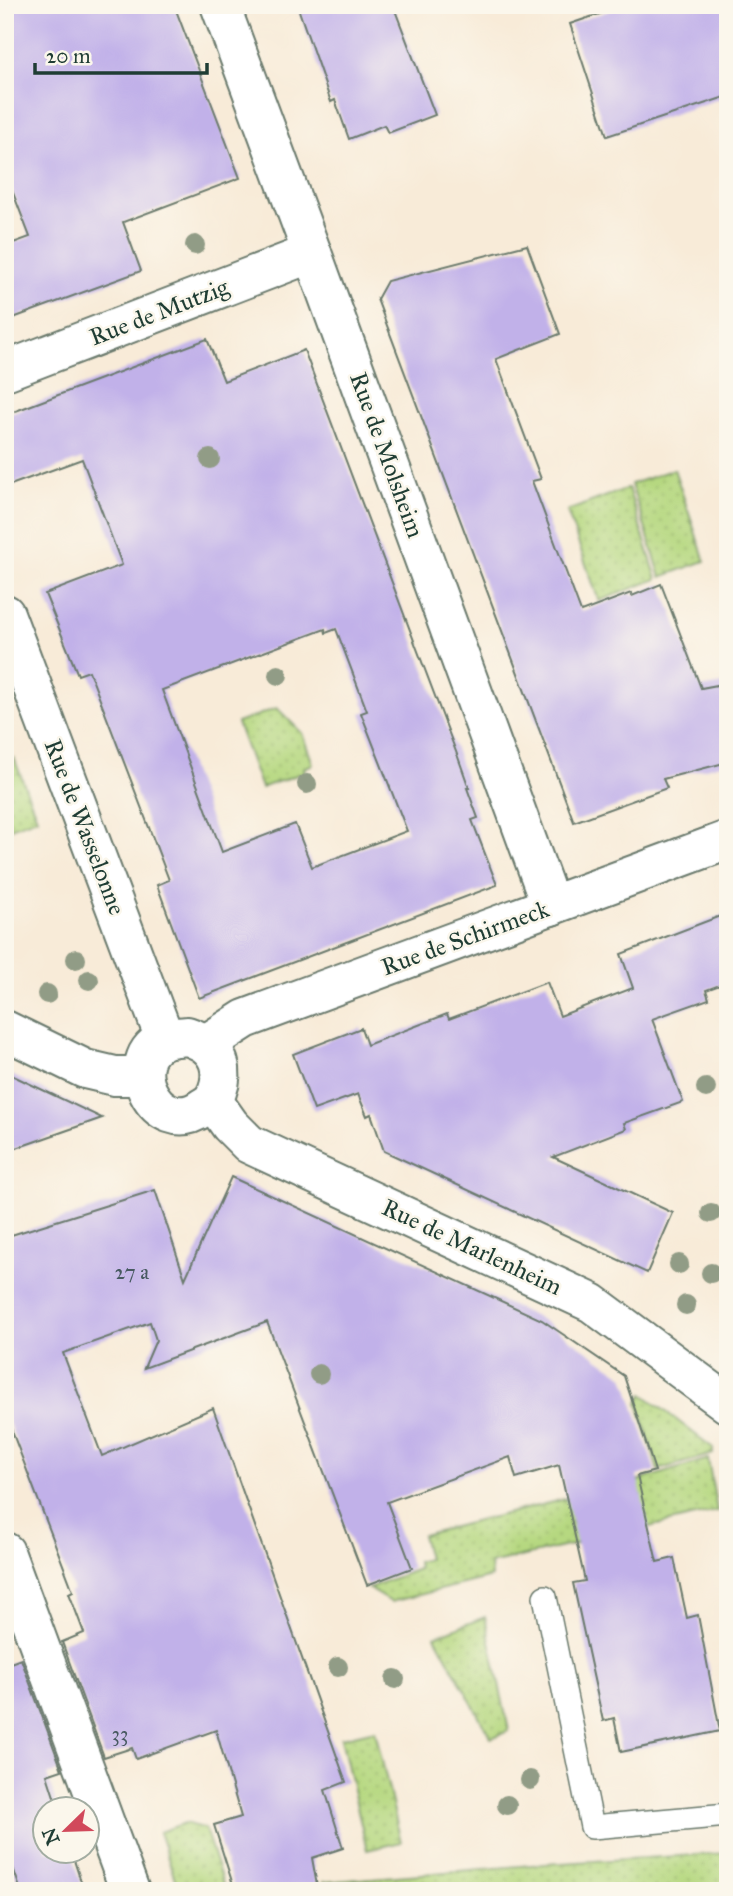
<svg xmlns="http://www.w3.org/2000/svg" width="733" height="1896" font-family="'IM FELL Great Primer',serif">
  <style>
    .green { fill: url(#green-dots); stroke: #6a8a5a; stroke-width: 2 }
    .building { fill: #c1b1e9; fill-rule: evenodd }
    .lines { fill: none; stroke-linecap: round; stroke-linejoin: round }
    .lane-casing { stroke: #6b7a6d; stroke-width: 26 }
    .street-casing { stroke: #6b7a6d; stroke-width: 42 }
    .lane { stroke: #fff; stroke-width: 23 }
    .street { stroke: #fff; stroke-width: 38 }
    .tree { fill: #919c86 }
    .labels { text-anchor: middle; stroke-width: 5; stroke-linejoin: round; paint-order: stroke }
    .number-label { font-size: 21px; fill: #485a61 }
    .street-label { font-size: 24px; fill: #1f3d34; stroke: #fbf7ec }
  </style>
  <defs>
    <pattern id="green-dots" width="8" height="8" patternUnits="userSpaceOnUse" patternTransform="scale(1.75)"><rect width="8" height="8" fill="#b6d880"/><path d="M2 2h.1M6 6h.1" fill="none" stroke="#9cba6f" stroke-width="1.8" stroke-linecap="round"/></pattern>
  </defs>
  <rect width="100%" height="100%" fill="#fbf7ec"/>
  <filter id="ink" filterUnits="userSpaceOnUse"><feTurbulence type="fractalNoise" baseFrequency=".0143" numOctaves="2"/><feDisplacementMap in="SourceGraphic" scale="14" xChannelSelector="R" yChannelSelector="G"/><feConvolveMatrix kernelMatrix="1 2 1 2 8 2 1 2 1" color-interpolation-filters="sRGB"/></filter>
  <filter id="wash" filterUnits="userSpaceOnUse"><feTurbulence type="fractalNoise" baseFrequency=".00686" numOctaves="4" result="noise"/><feDisplacementMap in="SourceGraphic" scale="28" xChannelSelector="R" yChannelSelector="G"/><feGaussianBlur stdDeviation="1.57" result="paint"/><feColorMatrix in="noise" values="0 0 0 0 0 0 0 0 0 0 0 0 0 0 0 0 0 1.4 0 .05"/><feComposite in="paint" operator="in"/></filter>
  <g filter="url(#wash)">
    <rect width="100%" height="100%" fill="#f8ebd8"/>
    <g class="green">
      <polygon points="674,469 705,561 661,577 631,484"/>
      <polygon points="628,488 657,579 599,601 567,511"/>
      <polygon points="277,708 302,733 313,764 304,768 305,772 261,788 237,723"/>
      <polygon points="14,758 37,818 5,830 5,762"/>
      <polygon points="643,1394 713,1448 713,1454 658,1470 638,1403"/>
      <polygon points="708,1459 717,1511 490,1564 491,1577 391,1602 368,1588 418,1569 417,1562 428,1559 422,1535 644,1479"/>
      <polygon points="485,1617 509,1731 491,1738 435,1636"/>
      <polygon points="375,1730 401,1842 367,1850 341,1738"/>
      <polygon points="185,1823 205,1829 224,1887 212,1891 179,1891 159,1832"/>
      <polygon points="728,1853 728,1891 326,1891 324,1882 544,1864"/>
    </g>
    <g id="blocks">
      <g class="building">
        <polygon points="5,5 174,5 240,178 123,222 141,271 5,321 5,246 30,237 5,172"/>
        <polygon points="297,5 393,5 435,115 388,133 384,125 349,139 335,100 331,102"/>
        <polygon points="626,5 728,5 728,96 607,136 570,24"/>
        <polygon points="527,245 560,334 496,359 541,479 532,481 581,612 631,593 632,596 661,584 701,688 728,683 728,762 663,779 667,788 574,822 377,299 387,281"/>
        <path d="M207 339 224 381 304 350 458 757 469 788H467L478 818 472 820 497 885 199 998 157 885 169 880 135 791 89 671 78 675 45 594 122 565 82 459 5 487V415ZM325 629 326 633 336 629 367 711 361 713 407 831 312 867 295 824 222 852 162 690Z"/>
        <polygon points="728,913 728,982 706,990 709,999 652,1019 683,1102 624,1123 626,1129 553,1157 673,1213 647,1273 384,1151 371,1114 367,1116 358,1094 314,1110 293,1054 361,1028 367,1045 447,1014 449,1019 547,982 560,1016 633,988 621,954"/>
        <polygon points="5,1072 102,1118 5,1152"/>
        <polygon points="231,1177 542,1320 624,1376 655,1471 637,1476 657,1562 674,1558 687,1618 698,1615 720,1731 621,1752 614,1718 603,1721 573,1583 585,1581 559,1465 516,1478 510,1457 387,1502 412,1568 367,1585 267,1322 144,1368 156,1340 150,1322 63,1353 102,1456 213,1408 346,1782 325,1790 343,1848 312,1858 318,1891 235,1891 214,1825 241,1817 216,1730 136,1759 132,1748 104,1757 62,1642 84,1633 69,1593 73,1591 5,1413 5,1237 155,1190 185,1279"/>
        <polygon points="21,1659 62,1770 47,1775 58,1809 46,1809 46,1851 71,1851 84,1891 21,1891 5,1844 5,1665"/>
      </g>
    </g>
  </g>
  <g filter="url(#ink)">
    <use href="#blocks" fill-opacity="0" stroke="#6b7a6d" stroke-width="2"/>
    <g class="lines">
      <g class="lane-casing">
        <polyline id="lane" points="545,1597 592,1827 728,1815"/>
      </g>
      <g class="street-casing">
        <g id="street">
          <polyline points="220,5 312,253 551,906"/>
          <polyline points="5,371 312,253"/>
          <polyline points="5,614 165,1039"/>
          <polyline points="5,1030 85,1069 115,1076 143,1076"/>
          <path d="M187 1036C193 1038 201 1041 206 1045 223 1058 224 1080 214 1098 211 1103 207 1105 202 1108 156 1140 117 1058 166 1039 172 1037 180 1037 187 1036Z"/>
          <polyline points="206,1044 245,1019 728,840"/>
          <polyline points="213,1101 230,1125 249,1144 592,1303 728,1404"/>
          <polyline points="5,1552 130,1891"/>
        </g>
      </g>
      <use href="#lane" class="lane"/>
      <use href="#street" class="street"/>
    </g>
    <g class="tree">
      <circle cx="195" cy="245" r="10"/>
      <circle cx="210" cy="459" r="10"/>
      <circle cx="278" cy="675" r="10"/>
      <circle cx="307" cy="784" r="10"/>
      <circle cx="76" cy="959" r="10"/>
      <circle cx="89" cy="980" r="10"/>
      <circle cx="47" cy="994" r="10"/>
      <circle cx="706" cy="1088" r="10"/>
      <circle cx="711" cy="1213" r="10"/>
      <circle cx="679" cy="1264" r="10"/>
      <circle cx="711" cy="1273" r="10"/>
      <circle cx="686" cy="1305" r="10"/>
      <circle cx="319" cy="1374" r="10"/>
      <circle cx="338" cy="1667" r="10"/>
      <circle cx="395" cy="1679" r="10"/>
      <circle cx="530" cy="1780" r="10"/>
      <circle cx="507" cy="1805" r="10"/>
    </g>
  </g>
  <g class="labels">
    <g class="number-label">
      <text x="132" y="1279">27 a</text>
      <text x="120" y="1741">33</text>
    </g>
    <g class="street-label">
      <text transform="translate(159 312) rotate(-21)" y="8">Rue de Mutzig</text>
      <text transform="translate(387 455) rotate(70)" y="8">Rue de Molsheim</text>
      <text transform="translate(85 827) rotate(69)" y="8">Rue de Wasselonne</text>
      <text transform="translate(465 938) rotate(-20)" y="8">Rue de Schirmeck</text>
      <text transform="translate(472 1247) rotate(25)" y="8">Rue de Marlenheim</text>
    </g>
  </g>
  <rect width="733" height="1896" fill="none" stroke="#fbf7ec" stroke-width="28"/>
  <g transform="translate(66 1830) rotate(247)"><circle r="33" fill="#fbf7ec" stroke="#a3ada2" stroke-width="2"/>
  <path d="M0-5L12 26L0 18L-12 26Z" fill="#d1495b"/>
  <text y="-10" font-size="19" font-weight="bold" text-anchor="middle" fill="#1f3d34">N</text>
  </g>
  <path d="M35 63v10h172v-10" fill="none" stroke="#1f3d34" stroke-width="3.5"/>
  <text x="46" y="63" font-size="21" fill="#1f3d34" stroke="#fbf7ec" stroke-width="5" paint-order="stroke">20 m</text>
</svg>
